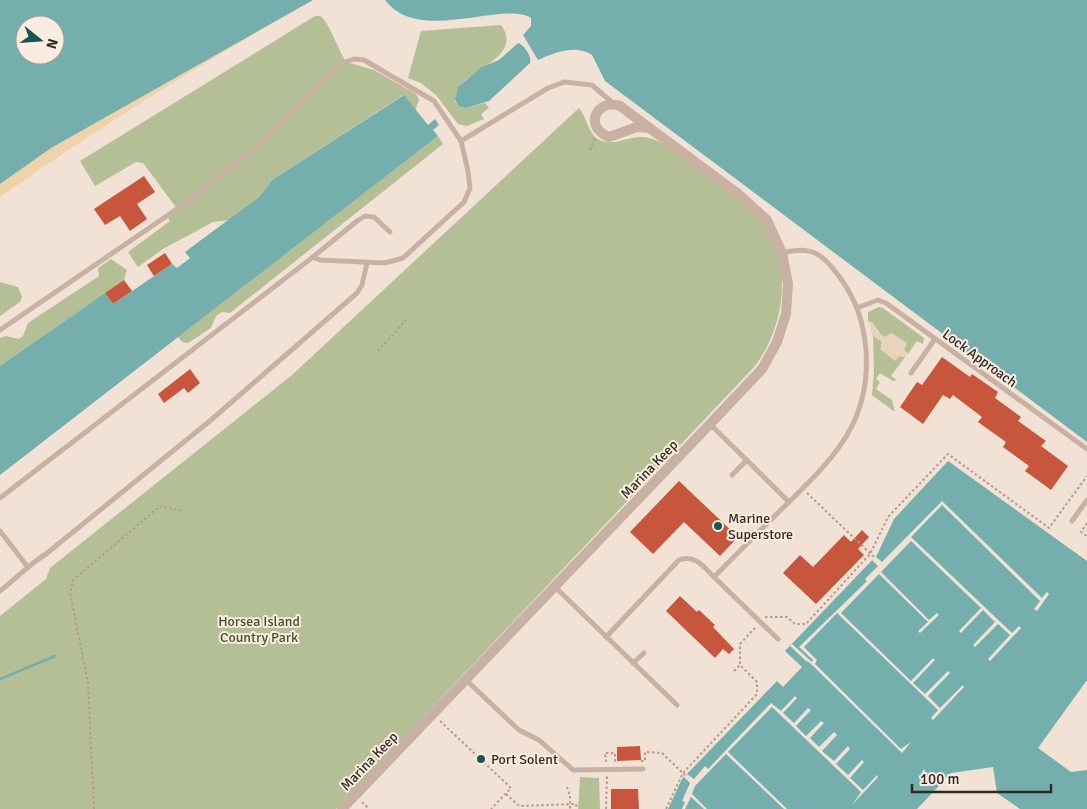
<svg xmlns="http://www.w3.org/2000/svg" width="1087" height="809" font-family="Signika,sans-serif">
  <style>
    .green { fill: #b4bf96 }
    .sand { fill: #eed3aa }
    .plaza { fill: #e9d3bc }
    .water { fill: #74aead; fill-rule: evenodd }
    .pier { fill: #f1e2d5 }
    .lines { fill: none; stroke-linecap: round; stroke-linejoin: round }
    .stream { stroke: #74aead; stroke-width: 2.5 }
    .building { fill: #c8563c }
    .path { stroke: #b49b8c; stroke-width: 2; stroke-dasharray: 2.5 2.5; stroke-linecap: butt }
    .lane { stroke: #c8b1a2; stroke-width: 5 }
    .street { stroke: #c8b1a2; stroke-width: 10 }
    .path-bridge { stroke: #b49b8c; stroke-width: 2; stroke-dasharray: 2.5 2.5; stroke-linecap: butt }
    .poi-dot { fill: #1a5454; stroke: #f9ede1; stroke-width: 2 }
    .labels { text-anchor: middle; stroke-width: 4; stroke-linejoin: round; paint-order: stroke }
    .street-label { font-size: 14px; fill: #332824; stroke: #f9ede1 }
    .poi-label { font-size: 14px; fill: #332824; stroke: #f9ede1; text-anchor: start }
    .park-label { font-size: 14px; fill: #445128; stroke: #f9ede1 }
  </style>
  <rect width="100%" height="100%" fill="#f1e2d5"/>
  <g class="green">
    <path d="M315 16H320C328 20 339 51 346 62L374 70 416 94 419 100 415 111 403 95 272 180 259 197 229 220 213 222 163 249 138 267 128 252 170 221 168 218 178 210 143 163 136 162 95 186 80 161Z"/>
    <path d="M501 25C523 55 474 68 459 87 456 90 456 97 455 101L458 106 466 108 485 103 489 108 481 114 484 119 467 126 458 124 436 95 421 83 408 78 421 31Z"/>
    <path d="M579 108C587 118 589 134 598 139 616 149 632 131 653 139 670 145 685 160 700 170 721 185 742 199 759 218 794 261 786 325 755 366L336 809H0V616L46 579 50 568 292 375Z"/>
    <polygon points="438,136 443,144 230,313 222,312 216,316 211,328 188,343 182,342 178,337"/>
    <polygon points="111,259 127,270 124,280 0,366 0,338 6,336 19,339 23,336 28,323 99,276 98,268"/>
    <polygon points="0,282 18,287 22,297 20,302 0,316"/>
    <path d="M879 307 883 308 924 338 923 344 917 341 908 354 904 350 906 343 889 336 884 337C877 332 876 323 868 321V312Z"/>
    <polygon points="873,334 882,342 881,347 895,360 899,356 905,357 891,376 897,380 893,381 880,373 876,379 880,382 876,389 892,400 895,412 872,395 874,372"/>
    <polygon points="580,777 599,778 600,809 578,809"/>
  </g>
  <path class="sand" d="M313 0C205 61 101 126 0 197V161Z"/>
  <polygon class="plaza" points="868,321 873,323 878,332 884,337 892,333 907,343 904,350 908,354 905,357 899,356 895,361 880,349 882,342 872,335"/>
  <g class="water">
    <path d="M0 0H313L51 148 0 184ZM25 25H55V55H25Z"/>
    <path d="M385 0H1087V442L605 81 592 55C575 44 554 53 538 60L523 35 531 26V18C502 0 419 45 385 0Z"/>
    <path d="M518 43C524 45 532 56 530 63L489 101 466 108 458 106 455 99 458 87 482 67 499 60Z"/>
    <polygon points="404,95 428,125 435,119 439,125 433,130 438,136 0,475 0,366 105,293 113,304 172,264 177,268 190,258 185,252 259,197 272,180"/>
    <polygon points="948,461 1087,561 1087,680 1038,748 1071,772 1087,770 1087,809 1020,809 997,793 993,767 951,773 917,809 668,809 682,779 777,681 783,687 802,667 785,651 877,555 894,519"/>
  </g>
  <g class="pier">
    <polygon points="942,501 1042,598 1047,592 1049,594 1037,611 1034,609 1040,601 942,505 911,537 1012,633 1019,626 1021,628 990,661 988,659 1010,635 998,624 975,647 973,645 995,622 983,610 961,633 959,631 981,608 911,541 881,572 929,620 937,613 939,615 920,633 918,631 928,622 879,574 841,613 911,681 933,658 935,660 913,683 925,694 948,671 950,673 928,696 940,708 963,685 964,687 933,720 931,718 938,710 837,613 804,647 817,660 815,664 901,749 911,742 902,753 810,663 806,661 790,646 792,644 812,662 813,660 799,647 867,581 865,579 878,566 872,560 875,556 882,562"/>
    <polygon points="795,696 797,698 783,713 794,723 808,708 811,710 796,726 806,736 821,721 824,723 810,738 819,747 834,732 837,735 822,751 834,761 848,746 850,749 836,764 848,775 862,760 864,762 850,778 863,790 877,775 878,777 852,805 861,792 772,707 728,752 787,809 784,809 726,754 695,786 692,794 707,809 704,809 691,797 685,809 682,809 685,802 682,801 690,783 684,777 687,774 694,779 705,766 708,769 771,703 781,711"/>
  </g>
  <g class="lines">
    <polyline class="stream" points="0,679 55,656"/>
  </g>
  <g class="building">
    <polygon points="144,176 155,192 137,204 147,219 130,231 120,216 105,225 94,209"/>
    <polygon points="165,253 172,264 154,276 147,265"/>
    <polygon points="124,280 132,291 113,304 105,293"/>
    <polygon points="942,357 970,377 972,374 998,392 995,398 1021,417 1018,421 1046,441 1041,446 1068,466 1051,490 1025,471 1029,466 1003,447 1006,442 978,422 982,417 953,395 950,399 943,395 923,424 900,407 917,382 922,385"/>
    <polygon points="190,369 200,383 188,393 184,388 164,403 158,394"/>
    <polygon points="679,481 738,537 720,556 684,522 653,554 630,532"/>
    <polygon points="862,530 869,537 858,549 864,555 816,604 783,573 800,555 813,567 844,535 851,542"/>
    <polygon points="680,596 697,612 699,610 715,625 713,627 734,649 729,654 723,649 715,658 666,611"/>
    <polygon points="640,746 641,760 617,761 617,747"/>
    <polygon points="611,789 638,789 639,809 611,809"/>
  </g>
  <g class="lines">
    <g class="path">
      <polyline points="590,150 595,138"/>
      <polyline points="378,351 406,320"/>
      <polyline points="807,493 874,557"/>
      <polyline points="1087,523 1081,532 1087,536"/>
      <polyline points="765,617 787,617 795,624 806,624 870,554 888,517 948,454 1049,528 1087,476"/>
      <polyline points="734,671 740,665"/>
      <polyline points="440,721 511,788 491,809"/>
      <polyline points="641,761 645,761 645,752 662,753 685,775"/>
      <polyline points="606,762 605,753 615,753 615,762 617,762"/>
      <polyline points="567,787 570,796"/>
      <polyline points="506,794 519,806 576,804 577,809"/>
      <polyline points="362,802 369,809"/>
      <polyline points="94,809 88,683 70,593 73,580 160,506 183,511"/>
      <polyline points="606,809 607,776"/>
      <polyline points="666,809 683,773 757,694 757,682 740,665 740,644 755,628"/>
    </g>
    <g class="lane">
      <polyline points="461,141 548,88 564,82 592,85 614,104"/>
      <polyline points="857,308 878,300 886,303 1087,449"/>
      <polyline points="0,330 190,200 258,145 337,65 354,59 364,60 434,101 461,141 468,171 470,188 464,202 403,258 385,263 320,260 313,257"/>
      <polyline points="911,373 935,339"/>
      <polyline points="710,424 789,502"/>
      <polyline points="732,475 747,460"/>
      <polyline points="0,498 313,257 357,221 365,216 374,217 390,232"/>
      <polyline points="1072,521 1087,500"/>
      <polyline points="0,531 27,566"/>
      <polyline points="555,587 677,705"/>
      <path d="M0 591C16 579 28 565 46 554L211 420 357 293 362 285 367 263"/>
      <path d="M606 637 679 560C695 554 704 567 714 577"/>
      <path d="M778 639 714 577C739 552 764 526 789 502 836 456 871 420 866 350 864 326 857 302 843 282 825 256 814 244 782 253"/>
      <polyline points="633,663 644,653"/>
      <polyline points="466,680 519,730 539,740 573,770 643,769"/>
    </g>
    <path class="street" d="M342 809 710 424 762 369 777 342 786 314 788 284 782 253 767 220 737 193 620 106C598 98 582 126 609 137L637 127 650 128"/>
    <polyline class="path-bridge" points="570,796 570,809"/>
  </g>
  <g class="poi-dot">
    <circle cx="718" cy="526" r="5"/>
    <circle cx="481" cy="759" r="5"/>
  </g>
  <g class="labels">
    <g class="street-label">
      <text transform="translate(980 358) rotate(36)" y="5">Lock Approach</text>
      <text transform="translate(649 469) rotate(-46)" y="5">Marina Keep</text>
      <text transform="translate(369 761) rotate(-46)" y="5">Marina Keep</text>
    </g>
    <g class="poi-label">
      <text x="728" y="523">Marine<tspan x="728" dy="16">Superstore</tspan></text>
      <text x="491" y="764">Port Solent</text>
    </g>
    <g class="park-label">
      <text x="259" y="626">Horsea Island<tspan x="259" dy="16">Country Park</tspan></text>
    </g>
  </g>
  <g transform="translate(40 40) rotate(107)"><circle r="24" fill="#f9ede1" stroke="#aa9e95"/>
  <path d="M0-4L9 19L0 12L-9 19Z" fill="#1a5454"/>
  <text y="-8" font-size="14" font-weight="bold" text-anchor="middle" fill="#332824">N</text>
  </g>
  <path d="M912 784v8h139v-8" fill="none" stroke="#332824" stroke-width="2.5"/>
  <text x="920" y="784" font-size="15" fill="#332824" stroke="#f9ede1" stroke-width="4" paint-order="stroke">100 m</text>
</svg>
